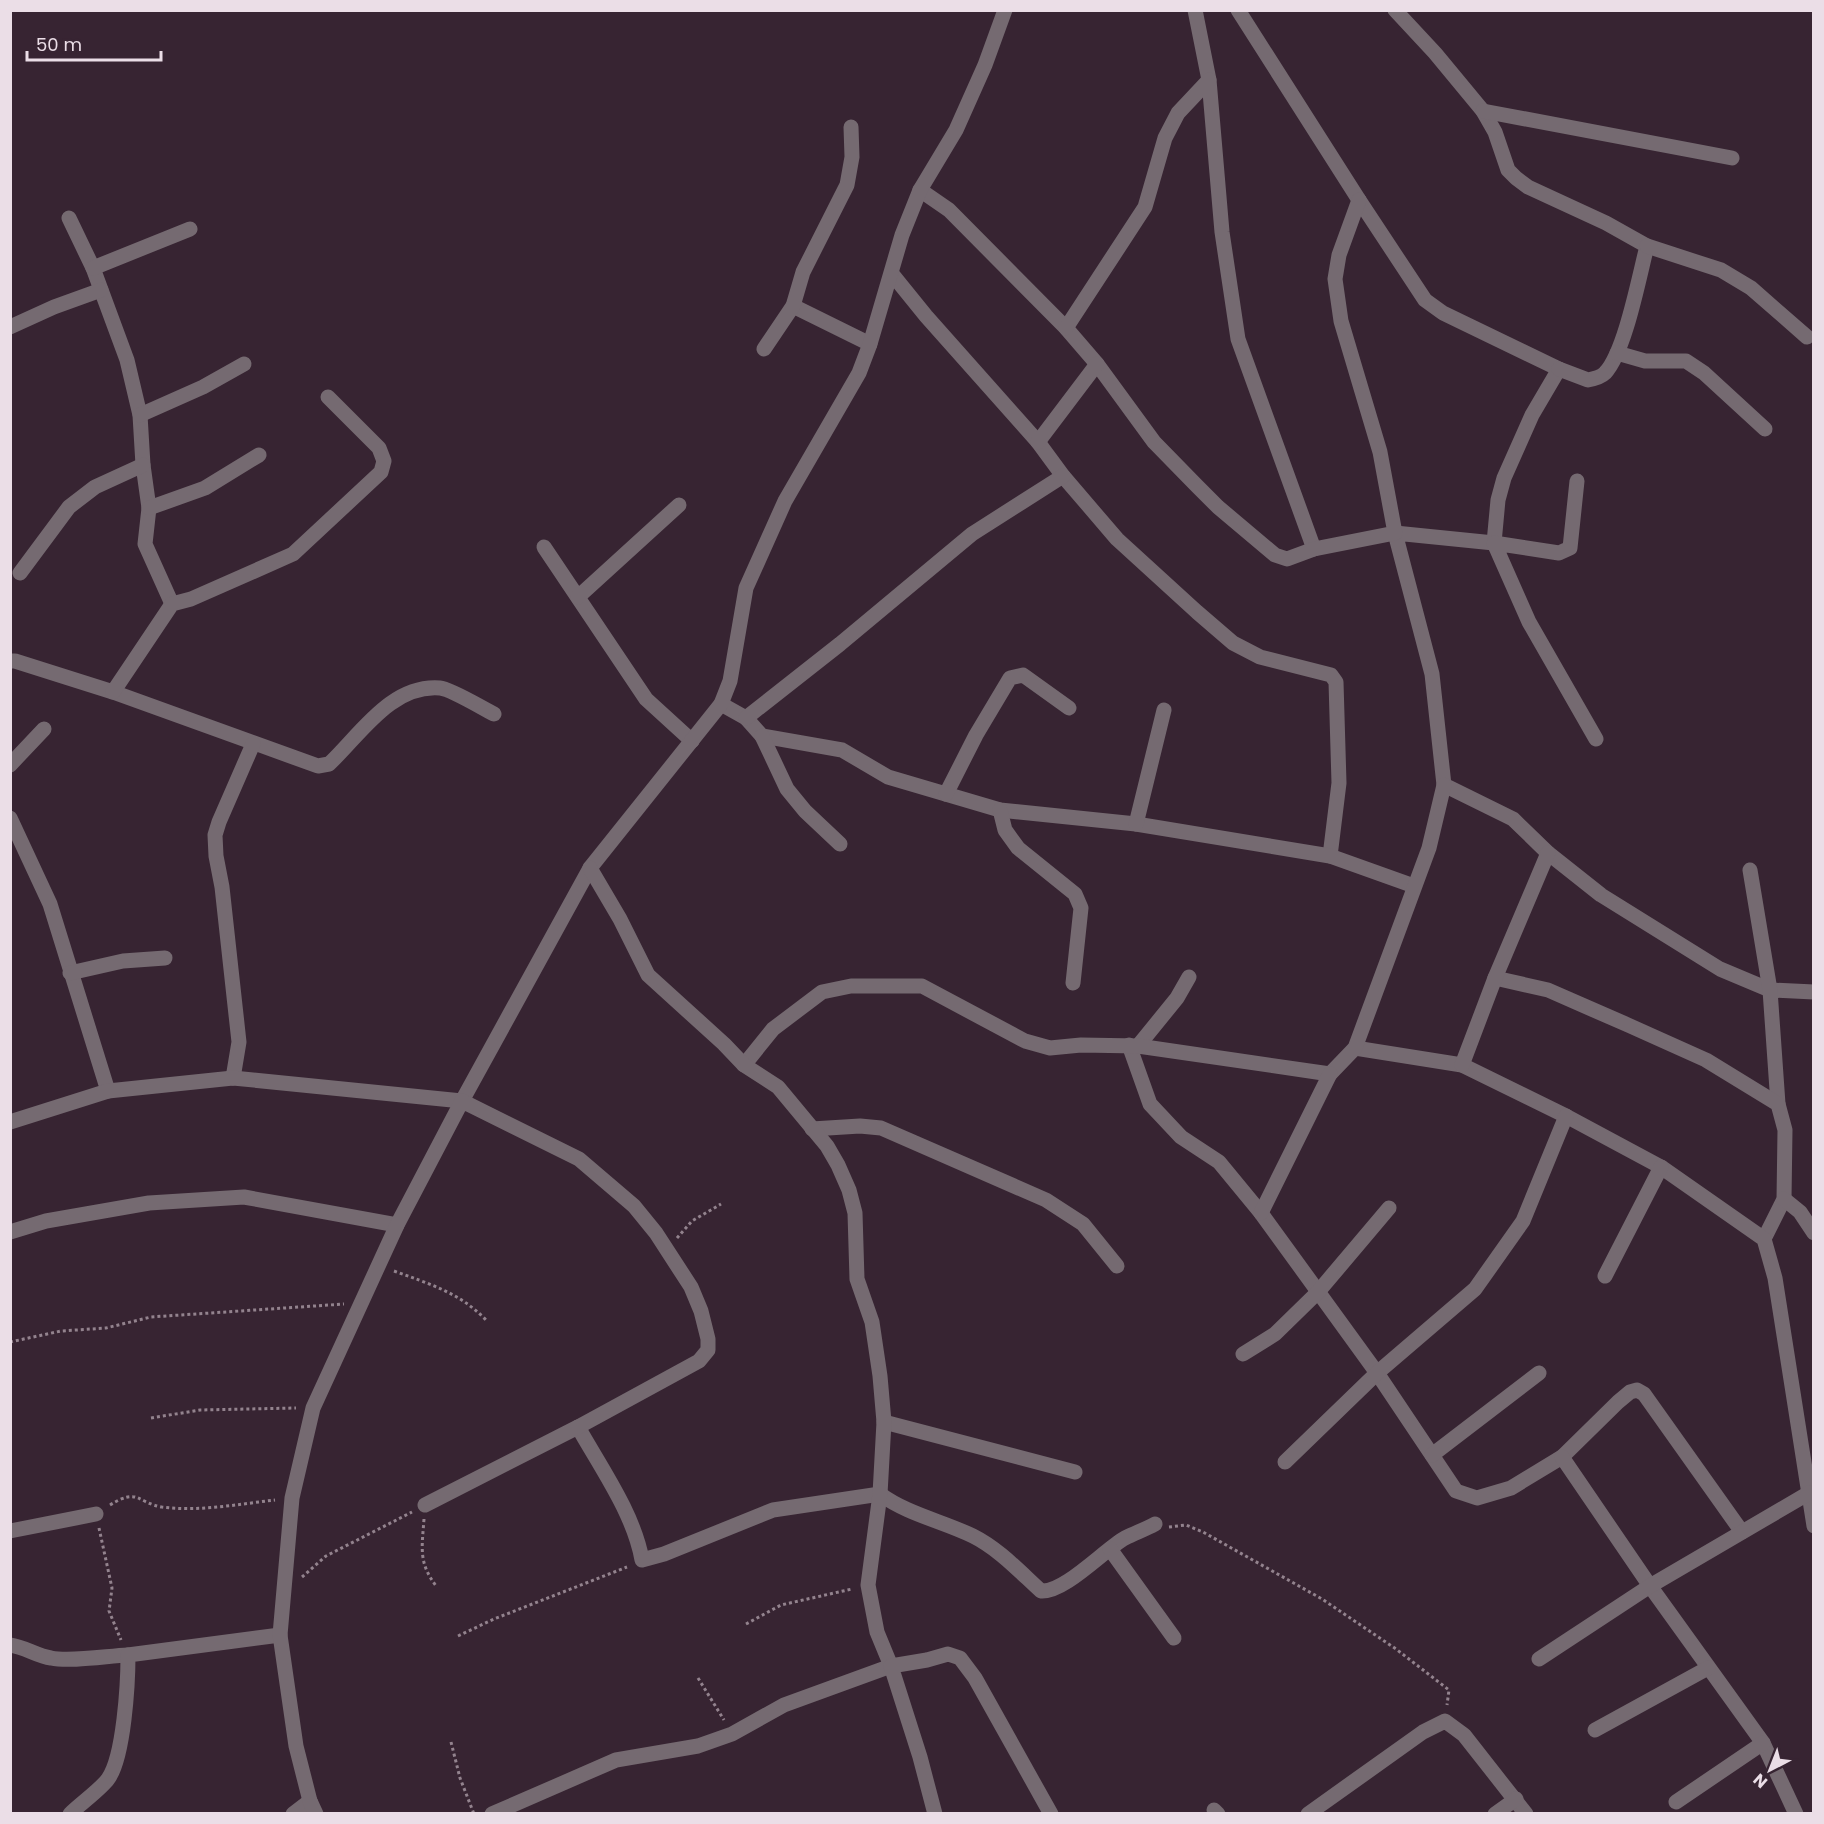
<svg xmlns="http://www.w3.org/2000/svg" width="1824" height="1824" font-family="Poppins,sans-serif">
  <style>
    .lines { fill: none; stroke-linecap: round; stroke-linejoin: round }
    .path { stroke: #93838e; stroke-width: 3; stroke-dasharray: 3 3; stroke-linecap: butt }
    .minor { stroke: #756a71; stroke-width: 15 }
  </style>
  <rect width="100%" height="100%" fill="#372432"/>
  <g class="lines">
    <g class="path">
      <polyline points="677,1238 692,1221 721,1204"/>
      <path d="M394 1271C429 1284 459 1292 486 1320"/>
      <polyline points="10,1342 61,1331 106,1328 151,1317 344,1304"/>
      <polyline points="151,1418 200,1410 296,1408"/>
      <path d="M110 1505C139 1487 137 1503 162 1507 199 1512 239 1504 275 1500"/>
      <path d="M424 1519C422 1548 418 1563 437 1587"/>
      <polyline points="1169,1527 1186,1525 1203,1532 1322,1599 1396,1649 1449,1690 1447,1705"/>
      <polyline points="99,1528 112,1588 109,1611 121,1640"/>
      <polyline points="302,1577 326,1556 412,1512"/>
      <polyline points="746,1624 781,1605 852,1589"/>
      <polyline points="458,1636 494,1619 627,1567"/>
      <polyline points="698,1678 724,1720"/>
      <polyline points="451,1742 460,1778 474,1814"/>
    </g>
    <g class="minor">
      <polyline points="1195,10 1209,80 1222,232 1238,339 1314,549"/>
      <polyline points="1238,10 1359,200 1425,300 1443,313 1559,369 1532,415 1504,478 1498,500 1494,543 1395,533 1432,674 1444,785 1513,819 1548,853 1601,895 1720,969 1770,990 1814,992"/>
      <path d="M1395 10 1435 53 1483 111 1495 132 1508 170 1516 178 1528 187 1606 223 1647 246C1639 277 1625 352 1605 373 1601 377 1593 379 1588 380L1559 369"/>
      <polyline points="1483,111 1732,158"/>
      <polyline points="920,190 949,210 1066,328 1097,364 1154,442 1197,486 1218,507 1275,555 1287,559 1314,549 1395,533 1380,452 1341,321 1335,279 1339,255 1359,200"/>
      <polyline points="69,218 93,268 127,360 140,415 143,465 149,508 145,544 172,604"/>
      <polyline points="1647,246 1721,270 1751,288 1807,337"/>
      <polyline points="93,268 190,229"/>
      <polyline points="892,274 926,316 1038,442 1063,476 1117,539 1197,612 1233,643 1260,657 1331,675 1336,682 1339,783 1330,856"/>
      <polyline points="793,306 870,344"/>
      <polyline points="10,327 54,307 101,290"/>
      <polyline points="1066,328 1145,207 1165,138 1178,113 1209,80"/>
      <polyline points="764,349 793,306 803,272 847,185 852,157 851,127"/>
      <polyline points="1617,353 1645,361 1686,361 1704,373 1765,429"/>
      <polyline points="140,415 203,387 244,364"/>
      <polyline points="1038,442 1097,364"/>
      <polyline points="1577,481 1570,548 1559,553 1494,543 1529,622 1596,739"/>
      <polyline points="149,508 205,488 259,455"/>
      <polyline points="544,547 646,699 692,741"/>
      <polyline points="20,573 69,507 95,487 143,465"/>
      <polyline points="578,597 679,505"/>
      <path d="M10 661H15L113 692 318 766 329 764C360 735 391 684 440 688 451 689 482 708 494 714"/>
      <polyline points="113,692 172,604 191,599 293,554 381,472 384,461 379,448 328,397"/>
      <polyline points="721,704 746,718 762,736 842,750 888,777 1000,810 1136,824 1330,856 1414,886"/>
      <polyline points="746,718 840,644 972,534 1063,476"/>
      <polyline points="762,736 787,789 805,811 840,844"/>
      <polyline points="10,765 44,729"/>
      <polyline points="946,794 976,735 1010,678 1023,675 1069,708"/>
      <polyline points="1000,810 1005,830 1018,848 1075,894 1081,908 1073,983"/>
      <polyline points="10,818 50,904 108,1091"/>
      <polyline points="1136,824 1164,710"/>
      <polyline points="1750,870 1770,990 1778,1104"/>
      <polyline points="70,973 123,961 165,958"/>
      <polyline points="1495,978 1548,990 1628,1025 1706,1060 1778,1104 1785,1130 1784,1199 1764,1239"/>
      <polyline points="1129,1045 1150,1104 1181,1137 1219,1162 1261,1213 1377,1373 1456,1491 1477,1498 1511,1488 1562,1457 1618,1402 1630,1392 1637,1390 1644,1394 1742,1532"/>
      <polyline points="1138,1046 1177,998 1189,977"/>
      <polyline points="1355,1048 1462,1065 1566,1116 1661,1167 1764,1239 1775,1278 1814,1526"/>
      <polyline points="744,1065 773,1029 822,992 851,986 922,986 1025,1041 1050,1048 1081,1045 1138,1046 1330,1074 1355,1048 1429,848 1444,785"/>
      <polyline points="1462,1065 1495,978 1548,853"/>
      <polyline points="233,1078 239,1042 222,887 216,856 215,835 219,822 253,744"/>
      <polyline points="10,1122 108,1091 233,1078 462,1101 590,868 721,704 730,681 746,588 785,501 859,373 870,344 902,235 920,190 956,130 985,65 1005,10"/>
      <polyline points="812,1129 860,1126 881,1128 1046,1200 1083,1224 1117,1266"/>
      <polyline points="1784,1199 1800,1212 1814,1233"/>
      <polyline points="1261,1213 1330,1074"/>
      <polyline points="10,1232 46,1221 149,1203 244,1197 397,1225"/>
      <polyline points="1605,1276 1661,1167"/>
      <polyline points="1243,1354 1275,1334 1318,1292 1389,1208"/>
      <polyline points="884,1422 1075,1472"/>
      <path d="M578 1427C601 1468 634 1514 642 1560L664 1554 773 1510 880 1494C907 1514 942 1521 973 1536 999 1549 1020 1572 1041 1591 1064 1593 1104 1550 1125 1538 1135 1533 1146 1529 1155 1524"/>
      <polyline points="1432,1455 1539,1373"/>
      <polyline points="1562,1457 1650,1586 1763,1743 1796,1814"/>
      <polyline points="1285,1462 1377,1373 1475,1289 1523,1221 1566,1116"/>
      <polyline points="10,1531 96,1514"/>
      <polyline points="1110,1549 1174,1638"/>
      <path d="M10 1645C25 1647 37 1656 51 1658 70 1662 107 1656 128 1655"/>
      <polyline points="1539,1659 1650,1586 1809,1493"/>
      <polyline points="1595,1730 1708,1668"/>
      <polyline points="1676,1802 1763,1743"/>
      <polyline points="1214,1810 1218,1814"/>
      <path d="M70 1814C80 1804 101 1789 108 1779 124 1757 128 1683 128 1655L280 1635"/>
      <polyline points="293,1814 310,1801"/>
      <polyline points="316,1814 310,1801 296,1746 280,1635 292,1498 313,1408 397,1225 462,1101 579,1159 634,1206 656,1233 691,1287 701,1311 708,1339 708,1350 699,1361 578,1427 425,1505"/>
      <polyline points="492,1814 616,1760 698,1746 732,1734 784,1705 891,1666 877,1632 868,1585 880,1494 884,1422 880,1376 872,1322 857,1279 855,1213 849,1190 838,1165 827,1146 778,1087 744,1065 724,1044 648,975 620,919 590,868"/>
      <polyline points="935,1814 920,1757 891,1666 927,1660 948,1654 960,1658 975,1678 1051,1814"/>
      <polyline points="1308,1814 1423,1732 1445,1721 1464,1735 1526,1814"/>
      <polyline points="1495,1814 1516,1799"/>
    </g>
  </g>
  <rect width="1824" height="1824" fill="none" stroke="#ebdee7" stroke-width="24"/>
  <g transform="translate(1770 1770) rotate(222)" stroke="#372432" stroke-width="4.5" paint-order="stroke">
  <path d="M0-4.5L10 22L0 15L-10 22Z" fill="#ebdee7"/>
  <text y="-9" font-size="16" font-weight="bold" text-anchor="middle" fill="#ebdee7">N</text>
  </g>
  <path d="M27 51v9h134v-9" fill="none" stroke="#ebdee7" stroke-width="3"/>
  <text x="36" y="51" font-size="18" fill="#ebdee7" stroke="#372432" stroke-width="4.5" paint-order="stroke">50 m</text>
</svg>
